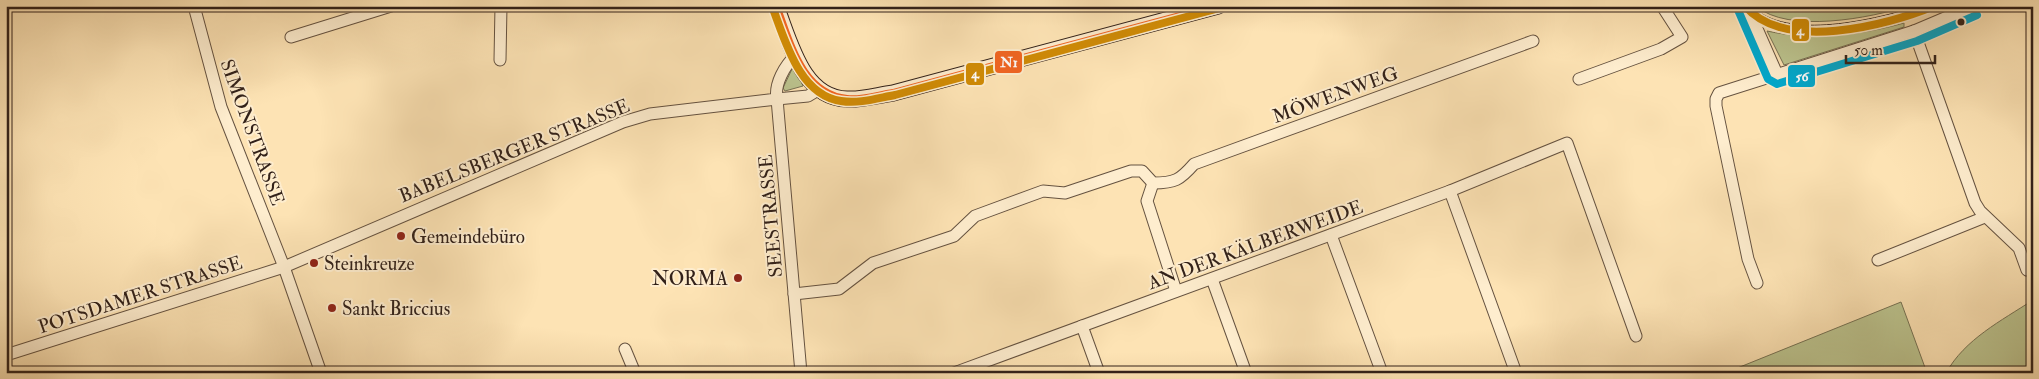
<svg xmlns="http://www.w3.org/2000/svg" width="2039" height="379" font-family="'IM FELL Double Pica',serif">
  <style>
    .green { fill: #bcc48f; stroke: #777254 }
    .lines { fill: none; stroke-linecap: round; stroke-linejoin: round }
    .minor-casing { stroke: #655240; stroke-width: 13 }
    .secondary-casing { stroke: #322119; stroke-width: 17 }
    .minor { stroke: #feedce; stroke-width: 11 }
    .secondary { stroke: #feedce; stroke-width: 15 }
    .tram { stroke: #322119; stroke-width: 1 }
    .bus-1-casing { stroke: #feedce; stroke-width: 11 }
    .bus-2-casing { stroke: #feedce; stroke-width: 11 }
    .bus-1 { stroke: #f26522; stroke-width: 8 }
    .bus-2 { stroke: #00a9ce; stroke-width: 8 }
    .tram-1-casing { stroke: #feedce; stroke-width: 11 }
    .tram-1 { stroke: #d08b05; stroke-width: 8 }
    .bus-dot { fill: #322119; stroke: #feedce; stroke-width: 2 }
    .poi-dot { fill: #8f2418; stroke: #feedce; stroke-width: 2 }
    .labels { text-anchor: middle; stroke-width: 4; stroke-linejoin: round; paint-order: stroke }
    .street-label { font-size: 19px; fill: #322119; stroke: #feedce }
    .poi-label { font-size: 19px; fill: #322119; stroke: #feedce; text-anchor: start }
    .line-badge { stroke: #feedce; stroke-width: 2 }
    .badge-label { font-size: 14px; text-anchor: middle; font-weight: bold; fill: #fff }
  </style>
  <rect width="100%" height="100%" fill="#fde3b4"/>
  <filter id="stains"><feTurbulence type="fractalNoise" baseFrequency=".004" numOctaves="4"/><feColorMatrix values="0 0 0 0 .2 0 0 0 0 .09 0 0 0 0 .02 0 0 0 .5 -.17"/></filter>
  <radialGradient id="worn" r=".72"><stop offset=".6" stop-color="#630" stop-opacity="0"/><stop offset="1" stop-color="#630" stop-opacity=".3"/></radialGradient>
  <g class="green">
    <path d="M1756 6H1908C1871 18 1788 34 1756 6Z"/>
    <path d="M1904 23V27L1784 65 1767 31C1812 41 1861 35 1904 23Z"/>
    <polygon points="792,69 796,69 803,86 785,91 783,88"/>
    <path d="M2033 300V373H1946C1965 339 2001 321 2033 300Z"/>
    <polygon points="1901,302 1927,373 1725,373"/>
  </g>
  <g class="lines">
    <g class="minor-casing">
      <g id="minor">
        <polyline points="194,6 221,107 284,267 321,373"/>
        <polyline points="1747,6 1777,74"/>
        <polyline points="1914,31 1975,203 1980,211 2019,248 2027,270"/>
        <polyline points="291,37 391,6"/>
        <polyline points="500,60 501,6"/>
        <polyline points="1579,79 1661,49 1682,37 1662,6"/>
        <polyline points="1153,183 1147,201 1176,291"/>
        <polyline points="1450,191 1516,373"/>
        <polyline points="1331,235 1382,373"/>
        <polyline points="1878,260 1985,217"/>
        <polyline points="1212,279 1246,373"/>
        <polyline points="1757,283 1748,259 1716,106 1716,99 1719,93 1914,31 1973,6"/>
        <path d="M794 294 839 289 873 263 954 236 975 216 1043 191 1065 193 1131 171H1142L1153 183C1175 183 1180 180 1194 164L1533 41"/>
        <polyline points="1082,326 1099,373"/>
        <polyline points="625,349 635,373"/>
        <path d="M6 355 284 267 623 122 650 114 777 99C774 84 785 65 796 55"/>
        <polyline points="801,373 777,99 808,96 818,90"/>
        <polyline points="954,373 1450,191 1567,143 1636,336"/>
      </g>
    </g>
    <g class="secondary-casing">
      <path id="secondary" d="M776 6C790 41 802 98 847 99 862 100 878 95 893 93L1218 6"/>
    </g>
    <use href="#minor" class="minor"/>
    <use href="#secondary" class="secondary"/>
    <path class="tram" d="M1752 6C1786 42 1877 19 1919 6"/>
    <g class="bus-1-casing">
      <g id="bus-1">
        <path d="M776 6C790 42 801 94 847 99 862 101 878 95 893 93L1217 6"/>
        <path d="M1747 6C1752 10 1756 16 1761 20 1802 45 1893 22 1934 6"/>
      </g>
    </g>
    <g class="bus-2-casing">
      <polyline id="bus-2" points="1738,10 1768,79 1777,84 1917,41 1977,15"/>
    </g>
    <use href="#bus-1" class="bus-1"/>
    <use href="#bus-2" class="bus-2"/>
    <g class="tram-1-casing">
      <g id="tram-1">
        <path d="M772 6C785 40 799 95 841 101 859 104 878 98 895 95L1227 6"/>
        <path d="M1745 6C1784 52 1886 26 1934 6"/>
      </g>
    </g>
    <use href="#tram-1" class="tram-1"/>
  </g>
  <circle class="bus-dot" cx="1961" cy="22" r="4.5"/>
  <g class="poi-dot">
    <circle cx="401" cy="236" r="5"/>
    <circle cx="314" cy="263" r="5"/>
    <circle cx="738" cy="278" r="5"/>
    <circle cx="332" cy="308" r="5"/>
  </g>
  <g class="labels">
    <g class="street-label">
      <text transform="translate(1335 94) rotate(-20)" y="7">MÖWENWEG</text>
      <text transform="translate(253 132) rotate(70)" y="7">SIMONSTRASSE</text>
      <text transform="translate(514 150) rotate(-22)" y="7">BABELSBERGER STRASSE</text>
      <text transform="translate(770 216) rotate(-95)" y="7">SEESTRASSE</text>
      <text transform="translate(1255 244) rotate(-20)" y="7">AN DER KÄLBERWEIDE</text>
      <text transform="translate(140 294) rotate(-18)" y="7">POTSDAMER STRASSE</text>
    </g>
    <g class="poi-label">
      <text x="411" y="243">Gemeindebüro</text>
      <text x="324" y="270">Steinkreuze</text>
      <text x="728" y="285" text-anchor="end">NORMA</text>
      <text x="342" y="315">Sankt Briccius</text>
    </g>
  </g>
  <g class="line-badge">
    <rect x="1791" y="18" width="19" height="24" rx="5" fill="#d08b05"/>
    <rect x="994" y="50" width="29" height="24" rx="5" fill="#f26522"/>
    <rect x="965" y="62" width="20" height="24" rx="5" fill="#d08b05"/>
    <rect x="1787" y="64" width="29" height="24" rx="5" fill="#00a9ce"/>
  </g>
  <g class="badge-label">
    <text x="1800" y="35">4</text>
    <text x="1009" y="67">N1</text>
    <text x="975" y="78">4</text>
    <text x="1802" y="81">56</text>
  </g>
  <rect width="2039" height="379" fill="none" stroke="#fde3b4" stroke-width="25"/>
  <rect x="8" y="8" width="2024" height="364" fill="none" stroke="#322119" stroke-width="2.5"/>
  <rect x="12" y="12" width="2014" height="354" fill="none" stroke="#322119"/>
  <path d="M1846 55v8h89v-8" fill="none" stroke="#322119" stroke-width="2.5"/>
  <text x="1854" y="55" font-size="15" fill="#322119" stroke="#feedce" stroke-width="4" paint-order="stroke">50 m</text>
  <rect width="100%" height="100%" filter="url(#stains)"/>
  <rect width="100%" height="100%" fill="url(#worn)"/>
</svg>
